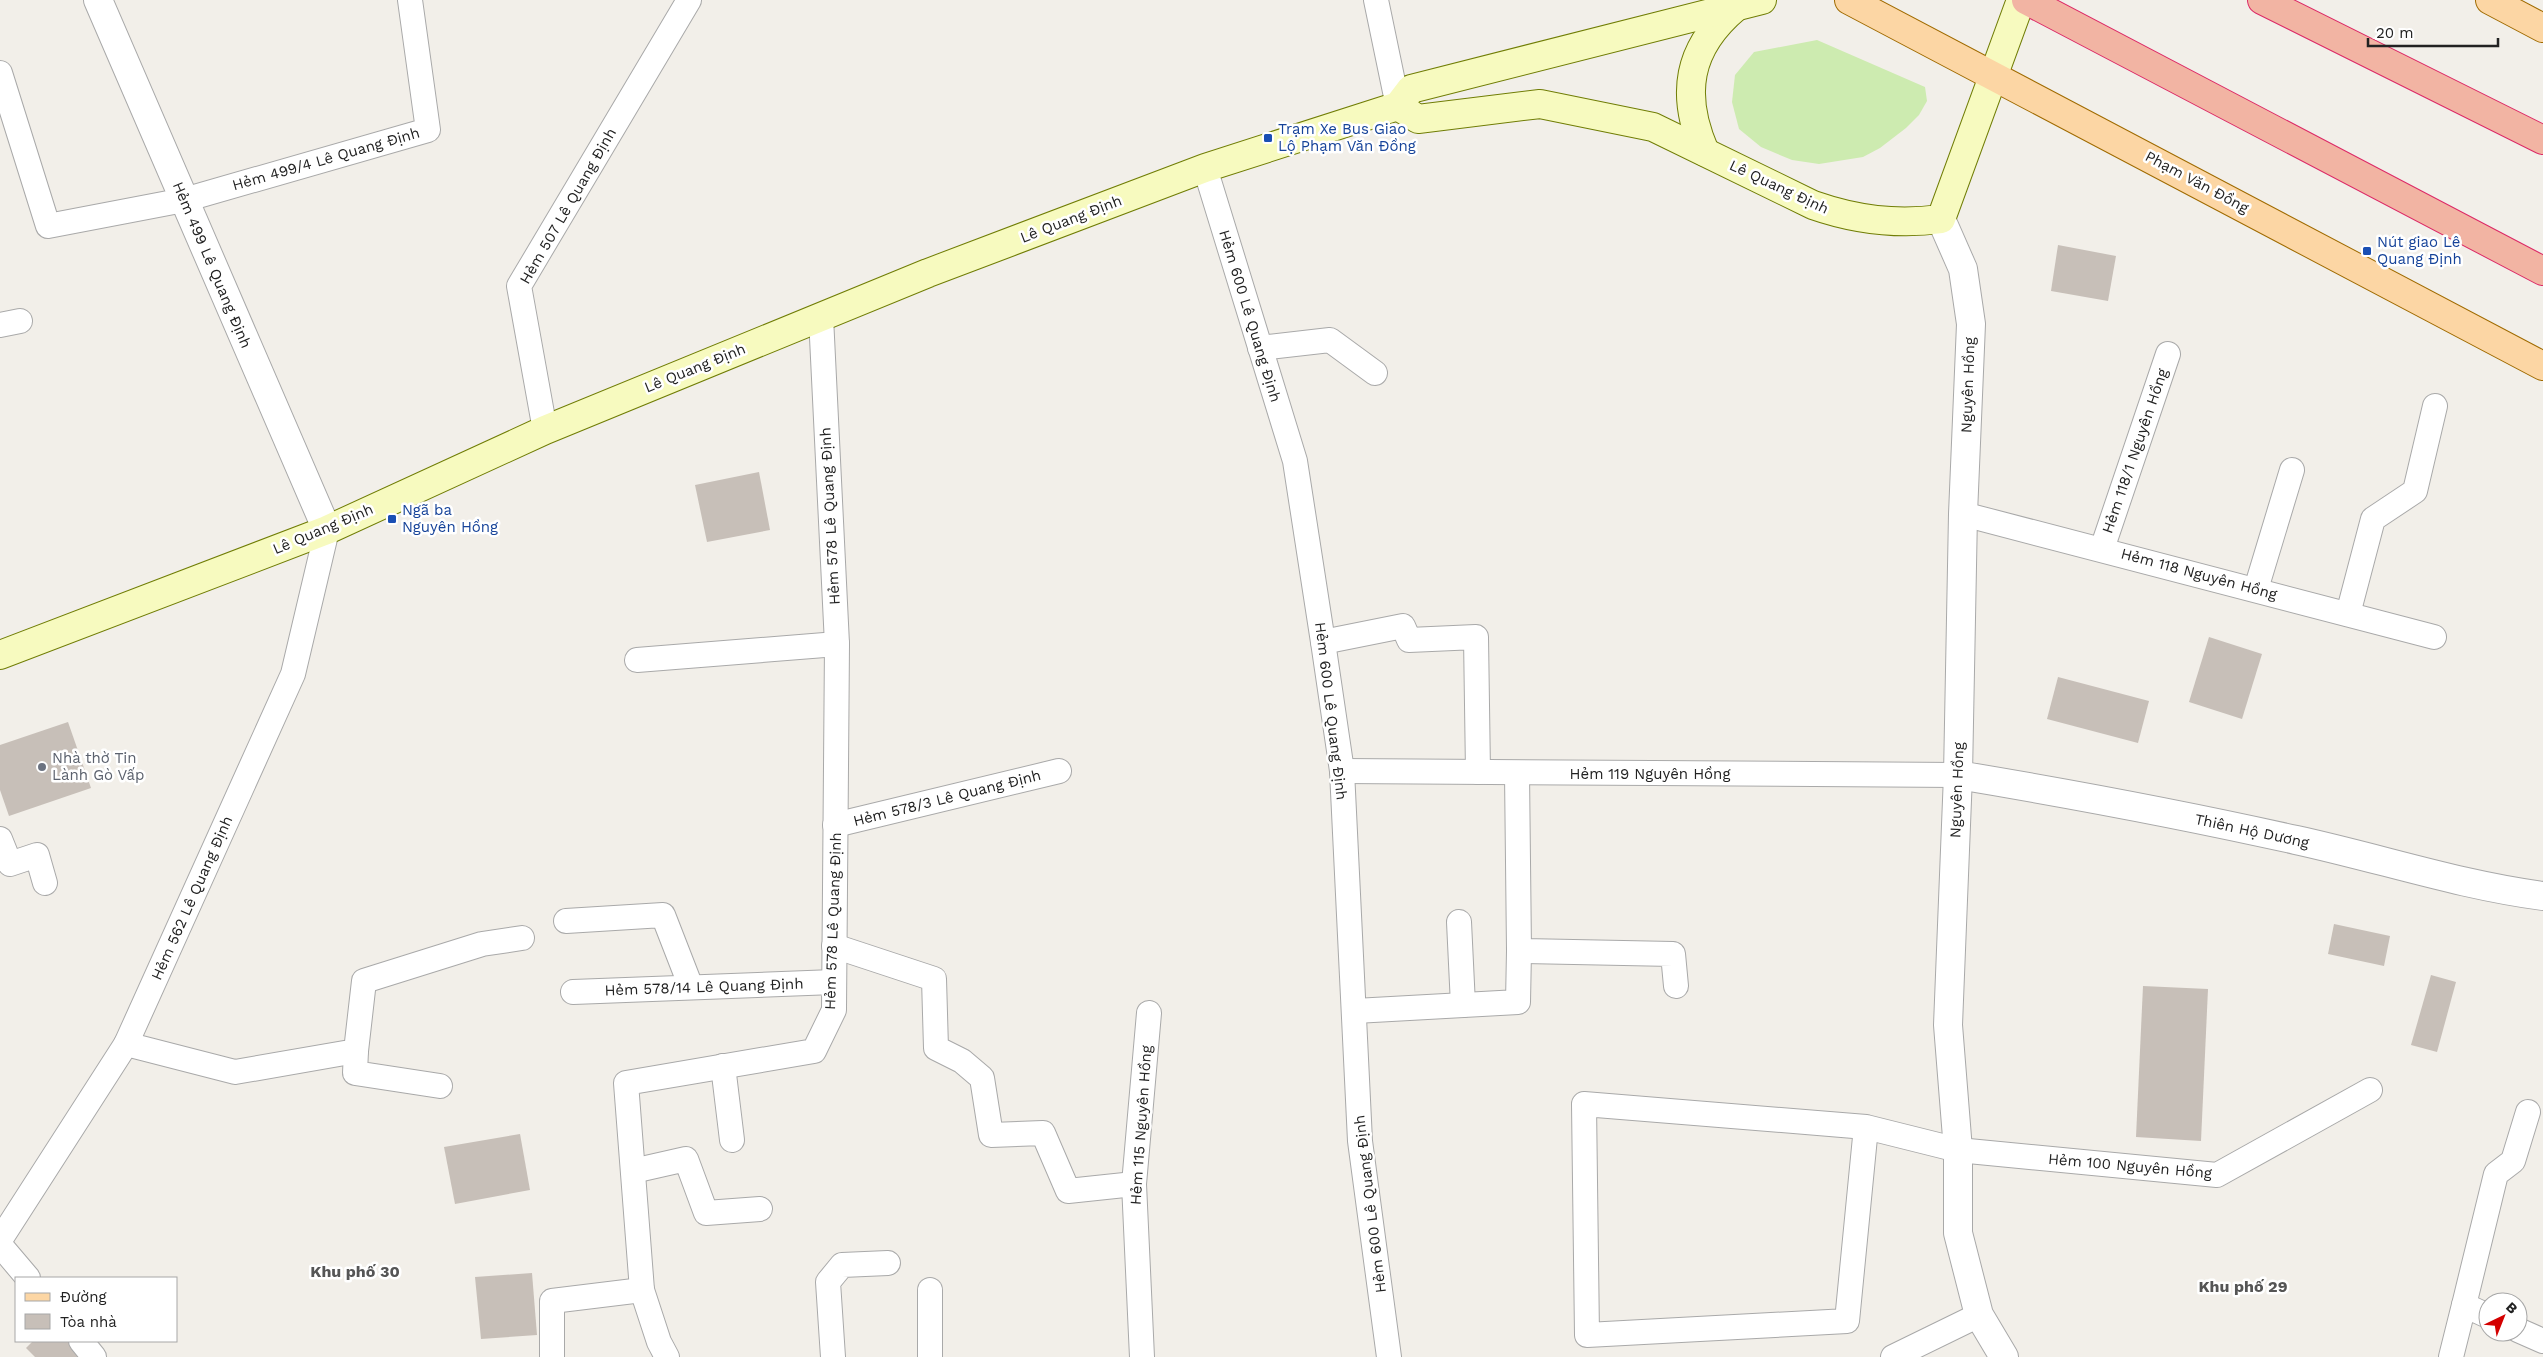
<svg xmlns="http://www.w3.org/2000/svg" width="2543" height="1357" font-family="'Work Sans',sans-serif">
  <style>
    .grass { fill: #cdebb0 }
    .building { fill: #c7bfb8 }
    .lines { fill: none; stroke-linecap: round; stroke-linejoin: round }
    .service-casing { stroke: #a9a9a9; stroke-width: 26 }
    .minor-casing { stroke: #a9a9a9; stroke-width: 30 }
    .tertiary-casing { stroke: #a9a9a9; stroke-width: 30 }
    .secondary-casing { stroke: #707d05; stroke-width: 30 }
    .primary-casing { stroke: #a06b00; stroke-width: 30 }
    .trunk-casing { stroke: #dc2a67; stroke-width: 30 }
    .service { stroke: #fff; stroke-width: 24 }
    .minor { stroke: #fff; stroke-width: 28 }
    .tertiary { stroke: #fff; stroke-width: 28 }
    .secondary { stroke: #f7fabf; stroke-width: 28 }
    .primary { stroke: #fcd6a4; stroke-width: 28 }
    .trunk { stroke: #f2b4a3; stroke-width: 28 }
    .transit-dot { fill: #1a4fb4; stroke: #fff; stroke-width: 2 }
    .worship-dot { fill: #6b7280; stroke: #fff; stroke-width: 2 }
    .labels { text-anchor: middle; stroke-width: 5; stroke-linejoin: round; paint-order: stroke }
    .transit-label { font-size: 15px; fill: #164399; stroke: #fff; text-anchor: start }
    .street-label { font-size: 15px; fill: #222; stroke: #fff }
    .worship-label { font-size: 15px; fill: #5b616d; stroke: #fff; text-anchor: start }
    .neighbourhood-label { font-size: 16px; font-weight: bold; fill: #555; stroke: #fff }
  </style>
  <rect width="100%" height="100%" fill="#f2efe9"/>
  <polygon class="grass" points="1817,40 1925,87 1927,101 1919,115 1906,128 1880,148 1863,157 1819,164 1792,160 1761,147 1739,129 1732,102 1735,75 1754,52"/>
  <g class="building">
    <polygon points="2058,245 2116,256 2108,301 2051,291"/>
    <polygon points="759,472 770,530 707,542 695,485"/>
    <polygon points="2209,637 2262,654 2242,719 2189,702"/>
    <polygon points="2058,677 2149,701 2138,743 2047,719"/>
    <polygon points="68,722 91,788 9,816 0,790 0,745"/>
    <polygon points="2334,924 2390,936 2384,966 2328,954"/>
    <polygon points="2431,975 2456,982 2437,1052 2411,1045"/>
    <polygon points="2143,986 2208,989 2201,1141 2136,1137"/>
    <polygon points="520,1134 530,1190 455,1204 444,1147"/>
    <polygon points="532,1273 537,1335 481,1339 475,1277"/>
    <polygon points="33,1341 70,1341 87,1357 35,1357 26,1348"/>
  </g>
  <g class="lines">
    <g class="service-casing">
      <g id="service">
        <polyline points="1376,0 1398,106"/>
        <polyline points="0,73 48,226 184,200 428,130 410,0"/>
        <polyline points="1205,168 1295,461 1323,642 1342,771 1360,1141 1389,1357"/>
        <polyline points="0,325 20,321"/>
        <polyline points="1260,348 1330,340 1375,373"/>
        <polyline points="545,430 519,286 689,0"/>
        <polyline points="1963,514 2434,637"/>
        <polyline points="2102,549 2168,354"/>
        <polyline points="2256,589 2292,470"/>
        <polyline points="2348,614 2373,519 2415,491 2435,406"/>
        <polyline points="1323,642 1403,626 1409,640 1476,637 1478,772"/>
        <polyline points="637,660 837,644"/>
        <polyline points="1342,771 1958,775"/>
        <polyline points="1517,773 1519,951 1673,954 1676,986"/>
        <polyline points="835,825 1059,771"/>
        <polyline points="0,839 10,864 37,855 45,883"/>
        <polyline points="566,921 663,915 691,987"/>
        <polyline points="1459,922 1463,1005"/>
        <polyline points="834,946 934,979 936,1048 962,1061 982,1078 991,1135 1043,1133 1068,1191 1134,1184"/>
        <polyline points="573,992 834,982"/>
        <polyline points="1355,1011 1518,1002 1519,951"/>
        <polyline points="126,1044 235,1072 356,1051 364,981 482,944 522,938"/>
        <polyline points="356,1051 355,1073 440,1086"/>
        <polyline points="723,1066 732,1140"/>
        <polyline points="1866,1127 1847,1321 1587,1335 1584,1104 1866,1127 1958,1150 2217,1175 2370,1090"/>
        <polyline points="633,1171 686,1159 706,1213 760,1209"/>
        <polyline points="0,1240 126,1044 293,674 327,530"/>
        <polyline points="0,1245 28,1278"/>
        <polyline points="930,1290 930,1357"/>
        <polyline points="2464,1305 2496,1174 2513,1161 2528,1112"/>
        <polyline points="2518,1330 2543,1341"/>
        <polyline points="81,1341 94,1357"/>
        <polyline points="552,1357 552,1301 642,1290"/>
        <polyline points="667,1357 659,1342 642,1290 626,1083 814,1051 834,1010 837,644 821,317"/>
        <polyline points="833,1357 828,1282 842,1265 888,1263"/>
        <polyline points="1142,1357 1134,1184 1149,1013"/>
        <polyline points="1893,1357 1979,1315"/>
        <polyline points="2451,1357 2464,1305 2488,1316"/>
      </g>
    </g>
    <g class="minor-casing">
      <g id="minor">
        <polyline points="98,0 327,530"/>
        <path d="M1958 775C2072 794 2184 815 2296 840 2379 858 2459 885 2543 896"/>
      </g>
    </g>
    <g class="tertiary-casing">
      <polyline id="tertiary" points="1941,219 1963,269 1971,324 1963,514 1958,775 1948,1025 1958,1150 1958,1233 1979,1315 2004,1357"/>
    </g>
    <g class="secondary-casing">
      <g id="secondary">
        <path d="M1398 106 1418 119 1540 104 1653 127 1813 205C1856 220 1896 225 1941 219L2021 0"/>
        <path d="M1705 152C1680 95 1687 48 1736 7"/>
        <polyline points="0,655 327,530 545,430 928,273 1205,168 1398,106 1411,89 1762,0"/>
      </g>
    </g>
    <g class="primary-casing">
      <g id="primary">
        <polyline points="1849,0 2543,366"/>
        <polyline points="2490,0 2543,28"/>
      </g>
    </g>
    <g class="trunk-casing">
      <g id="trunk">
        <polyline points="2026,0 2543,271"/>
        <polyline points="2262,0 2543,140"/>
      </g>
    </g>
    <use href="#service" class="service"/>
    <use href="#minor" class="minor"/>
    <use href="#tertiary" class="tertiary"/>
    <use href="#secondary" class="secondary"/>
    <use href="#primary" class="primary"/>
    <use href="#trunk" class="trunk"/>
  </g>
  <g class="transit-dot">
    <rect x="1263" y="133" width="10" height="10" rx="2.5"/>
    <rect x="2362" y="246" width="10" height="10" rx="2.5"/>
    <rect x="387" y="514" width="10" height="10" rx="2.5"/>
  </g>
  <circle class="worship-dot" cx="42" cy="767" r="5"/>
  <g class="labels">
    <g class="transit-label">
      <text x="1278" y="134">Trạm Xe Bus Giao<tspan x="1278" dy="17">Lộ Phạm Văn Đồng</tspan></text>
      <text x="2377" y="247">Nút giao Lê<tspan x="2377" dy="17">Quang Định</tspan></text>
      <text x="402" y="515">Ngã ba<tspan x="402" dy="17">Nguyên Hồng</tspan></text>
    </g>
    <g class="street-label">
      <text transform="translate(326 159) rotate(-16)" y="5">Hẻm 499/4 Lê Quang Định</text>
      <text transform="translate(2197 182) rotate(28)" y="5">Phạm Văn Đồng</text>
      <text transform="translate(1779 187) rotate(25)" y="5">Lê Quang Định</text>
      <text transform="translate(568 206) rotate(-60)" y="5">Hẻm 507 Lê Quang Định</text>
      <text transform="translate(1071 219) rotate(-21)" y="5">Lê Quang Định</text>
      <text transform="translate(212 265) rotate(67)" y="5">Hẻm 499 Lê Quang Định</text>
      <text transform="translate(1250 316) rotate(73)" y="5">Hẻm 600 Lê Quang Định</text>
      <text transform="translate(695 368) rotate(-22)" y="5">Lê Quang Định</text>
      <text transform="translate(1968 385) rotate(-88)" y="5">Nguyên Hồng</text>
      <text transform="translate(2135 451) rotate(-71)" y="5">Hẻm 118/1 Nguyên Hồng</text>
      <text transform="translate(830 516) rotate(-93)" y="5">Hẻm 578 Lê Quang Định</text>
      <text transform="translate(323 529) rotate(-23)" y="5">Lê Quang Định</text>
      <text transform="translate(2199 574) rotate(15)" y="5">Hẻm 118 Nguyên Hồng</text>
      <text transform="translate(1331 711) rotate(83)" y="5">Hẻm 600 Lê Quang Định</text>
      <text x="1650" y="779">Hẻm 119 Nguyên Hồng</text>
      <text transform="translate(1957 790) rotate(-88)" y="5">Nguyên Hồng</text>
      <text transform="translate(947 798) rotate(-14)" y="5">Hẻm 578/3 Lê Quang Định</text>
      <text transform="translate(2252 831) rotate(12)" y="5">Thiên Hộ Dương</text>
      <text transform="translate(192 898) rotate(-66)" y="5">Hẻm 562 Lê Quang Định</text>
      <text transform="translate(833 921) rotate(-88)" y="5">Hẻm 578 Lê Quang Định</text>
      <text transform="translate(704 987) rotate(-2)" y="5">Hẻm 578/14 Lê Quang Định</text>
      <text transform="translate(1141 1125) rotate(-86)" y="5">Hẻm 115 Nguyên Hồng</text>
      <text transform="translate(2130 1166) rotate(5)" y="5">Hẻm 100 Nguyên Hồng</text>
      <text transform="translate(1370 1204) rotate(-97)" y="5">Hẻm 600 Lê Quang Định</text>
    </g>
    <g class="worship-label">
      <text x="52" y="763">Nhà thờ Tin<tspan x="52" dy="17">Lành Gò Vấp</tspan></text>
    </g>
    <g class="neighbourhood-label">
      <text x="355" y="1277">Khu phố 30</text>
      <text x="2243" y="1292">Khu phố 29</text>
    </g>
  </g>
  <rect x="15" y="1277" width="162" height="65" fill="#ffffff" stroke="#a7a7a7"/>
  <rect x="25" y="1293" width="25" height="8" fill="#fcd6a4" stroke="#a7a7a7"/>
  <text x="60" y="1302" font-size="15" fill="#222222">Đường</text>
  <rect x="25" y="1314" width="25" height="15" fill="#c7bfb8" stroke="#a7a7a7"/>
  <text x="60" y="1327" font-size="15" fill="#222222">Tòa nhà</text>
  <g transform="translate(2503 1317) rotate(43)"><circle r="24" fill="#ffffff" stroke="#a7a7a7"/>
  <path d="M0-4L9 19L0 12L-9 19Z" fill="#d40000"/>
  <text y="-8" font-size="14" font-weight="bold" text-anchor="middle" fill="#222222">B</text>
  </g>
  <path d="M2368 38v8h130v-8" fill="none" stroke="#222222" stroke-width="2.5"/>
  <text x="2376" y="38" font-size="15" fill="#222222" stroke="#ffffff" stroke-width="4" paint-order="stroke">20 m</text>
</svg>
